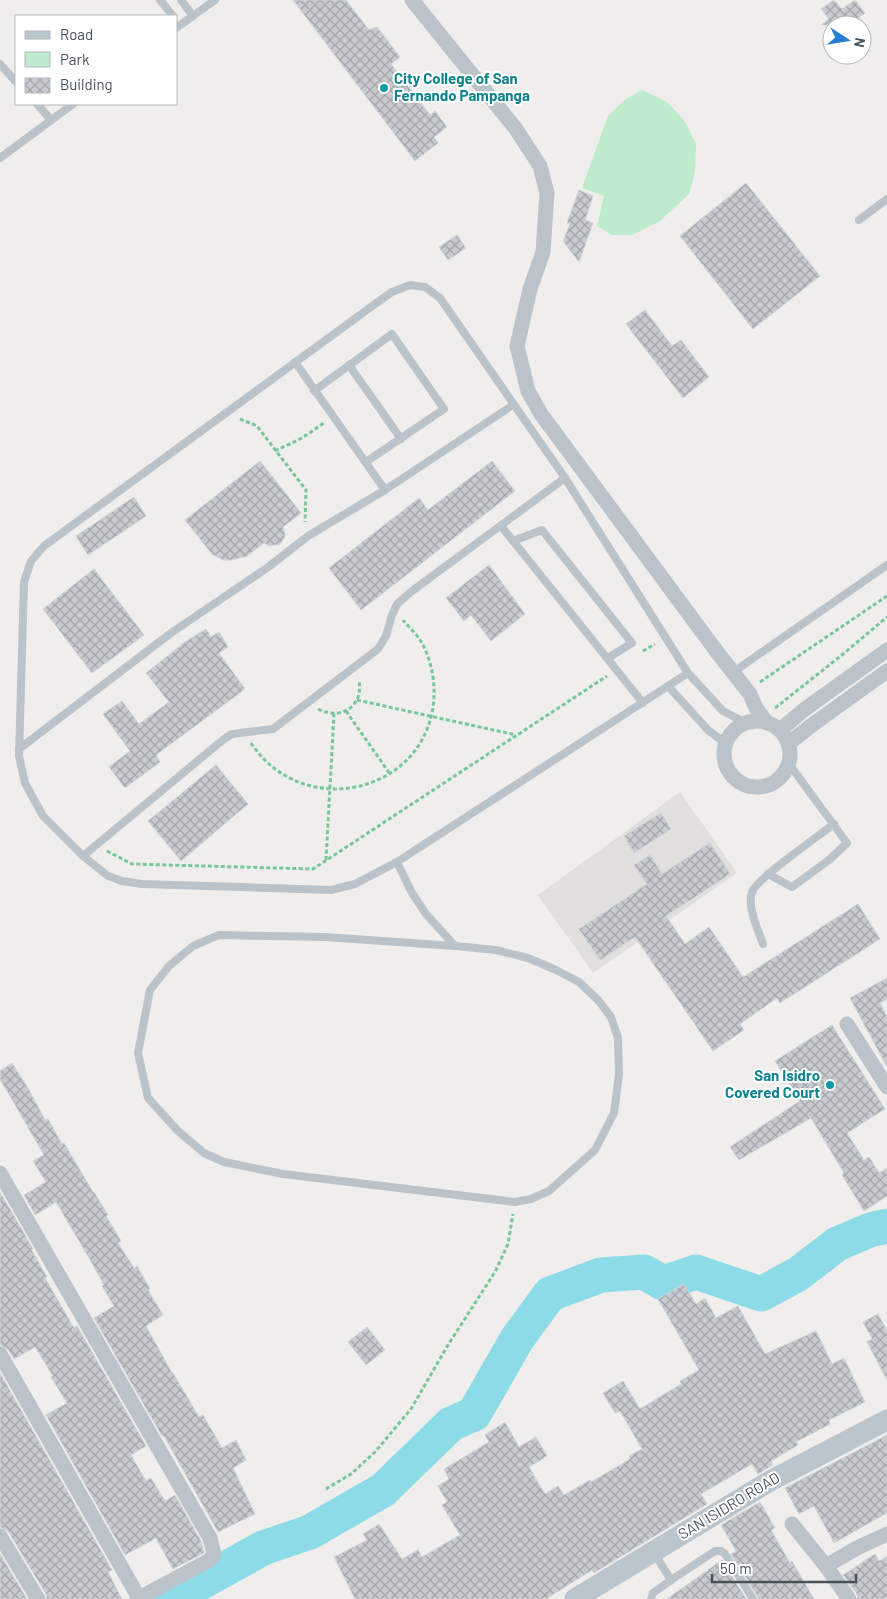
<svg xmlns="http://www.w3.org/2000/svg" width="887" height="1599" font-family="Barlow,sans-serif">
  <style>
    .education { fill: #e1dede }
    .green { fill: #bdebcb }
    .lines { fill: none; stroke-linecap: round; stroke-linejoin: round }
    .river { stroke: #8ddbe6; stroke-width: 35 }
    .building { fill: url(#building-cross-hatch); stroke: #d1d4d8 }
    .path { stroke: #78c799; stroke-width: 3; stroke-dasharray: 4 2.5; stroke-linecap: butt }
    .lane { stroke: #b9c3c9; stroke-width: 8 }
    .street { stroke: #b9c3c9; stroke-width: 15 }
    .secondary { stroke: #bac5ce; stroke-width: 21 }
    .culture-dot { fill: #0f9aa8; stroke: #fff; stroke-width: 2 }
    .labels { text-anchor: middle; stroke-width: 4; stroke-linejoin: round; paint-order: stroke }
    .culture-label { font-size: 15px; font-weight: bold; fill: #0d838f; stroke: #fff; text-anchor: start }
    .street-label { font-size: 15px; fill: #475259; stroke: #fff }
  </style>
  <defs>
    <pattern id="building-cross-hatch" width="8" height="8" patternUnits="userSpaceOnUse" patternTransform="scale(1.25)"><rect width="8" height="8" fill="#c7cbd0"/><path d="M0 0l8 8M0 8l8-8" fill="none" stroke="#a3a7ac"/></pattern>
  </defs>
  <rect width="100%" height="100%" fill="#f0eded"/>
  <polygon class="education" points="680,792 737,873 593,973 538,895"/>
  <polygon class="green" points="642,90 667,102 684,120 696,144 695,172 689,194 660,221 632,235 612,235 597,226 604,196 582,188 608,116 626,99"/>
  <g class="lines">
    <polyline class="river" points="171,1599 263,1548 310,1532 383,1490 451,1424 474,1414 517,1339 550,1294 601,1275 644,1272 663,1283 696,1272 761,1294 798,1274 837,1244 870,1230 887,1226"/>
  </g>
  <g class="building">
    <polygon points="293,0 346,0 369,30 377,27 400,57 391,64 430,115 435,111 447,127 434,137 438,143 415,161"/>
    <polygon points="834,0 842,9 855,0 865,13 852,23 854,25 821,25 829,19 821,9"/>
    <polygon points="746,183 820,276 753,329 680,236"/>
    <polygon points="579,190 593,196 585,220 593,223 579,262 563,241 570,224 567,223"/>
    <polygon points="457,235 466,248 448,260 439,247"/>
    <polygon points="645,310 672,346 681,340 709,377 683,398 626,324"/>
    <polygon points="260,461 301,513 283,527 285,534 284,539 280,544 270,546 264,543 247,556 232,560 223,560 212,554 185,520"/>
    <polygon points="492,461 515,491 361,610 329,568 419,498 428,510"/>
    <polygon points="134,497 146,516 88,555 76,536"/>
    <polygon points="489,565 525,614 491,641 471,615 464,621 446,598"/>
    <polygon points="94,569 144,635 92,673 43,609"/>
    <polygon points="206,629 211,637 219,632 228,647 219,653 245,689 156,755 160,762 125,788 109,767 130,751 103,714 122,701 139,724 169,702 146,673 185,642"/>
    <polygon points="216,765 248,804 181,861 148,821"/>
    <polygon points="661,813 671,829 634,853 624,836"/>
    <polygon points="710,843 730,874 666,916 685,944 709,927 743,977 858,904 880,939 780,1003 777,998 740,1024 744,1030 713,1051 635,937 600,960 579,929 647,884 634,865 650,855 662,874"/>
    <polygon points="887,978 887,999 880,1003 887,1017 887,1067 850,998"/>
    <polygon points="832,1025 885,1109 847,1133 864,1160 869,1157 879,1173 887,1168 887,1196 864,1211 842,1175 844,1173 811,1118 739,1160 730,1147 800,1101 775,1061"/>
    <polygon points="12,1063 28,1088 45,1120 48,1119 62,1144 64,1143 93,1192 94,1192 108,1215 106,1216 121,1241 118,1243 134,1268 137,1266 150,1289 148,1290 163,1315 146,1326 172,1373 173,1373 199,1417 203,1415 222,1448 236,1440 246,1460 233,1468 255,1514 218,1532 164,1436 162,1436 94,1318 114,1306 102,1286 104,1285 92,1263 56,1202 35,1215 24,1195 46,1182 33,1161 44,1155 0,1079 0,1071"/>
    <polygon points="0,1192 33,1249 31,1249 47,1277 45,1278 74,1328 77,1326 146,1446 131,1455 146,1481 151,1478 165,1501 175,1495 201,1541 204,1553 173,1569 156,1538 125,1555 46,1415 67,1403 51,1377 53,1376 35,1347 14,1359 8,1349 0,1345"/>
    <polygon points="684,1284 696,1304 705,1298 716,1318 738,1306 765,1354 816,1331 832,1364 844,1358 865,1402 829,1420 830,1424 796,1442 798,1445 771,1461 773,1465 758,1474 752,1464 701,1494 707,1504 594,1573 592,1570 546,1599 355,1599 334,1557 367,1540 363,1534 379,1524 402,1559 418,1550 422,1557 460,1535 442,1505 447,1502 438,1486 449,1479 444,1469 489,1442 485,1435 505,1422 519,1447 536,1437 547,1456 529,1467 545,1494 558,1486 564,1495 590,1480 591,1482 630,1459 629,1456 642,1449 620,1411 615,1413 603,1393 623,1381 640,1409 681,1384 680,1381 699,1370 658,1299"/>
    <polygon points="878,1314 887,1331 887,1380 867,1342 872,1339 863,1322"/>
    <polygon points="367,1327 385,1350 366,1365 348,1342"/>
    <polygon points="0,1373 112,1570 108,1572 122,1599 47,1599 46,1594 8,1531 0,1527"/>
    <polygon points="887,1435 887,1513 834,1543 814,1506 799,1514 785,1488"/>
    <polygon points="760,1502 775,1528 771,1530 790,1563 792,1561 814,1599 759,1599 731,1554 736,1551 721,1525"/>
    <polygon points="0,1554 27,1599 0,1599"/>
    <polygon points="875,1554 879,1561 887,1556 887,1599 858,1599 857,1594 843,1575"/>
    <polygon points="722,1560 746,1599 667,1599"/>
  </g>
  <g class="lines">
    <g class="path">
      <polyline points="240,419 257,426 306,490 305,522"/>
      <polyline points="275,451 302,438 324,423"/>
      <polyline points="643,651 655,644"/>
      <polyline points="760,682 887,596"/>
      <polyline points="357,700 516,735"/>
      <polyline points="775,708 842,655 887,617"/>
      <path d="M318 709C341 721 364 706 359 680"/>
      <polyline points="346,711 390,774"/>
      <path d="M251 743C306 826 438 790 434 687 433 672 429 654 420 640 416 633 408 627 403 620"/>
      <polyline points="107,851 132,864 313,869 607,676"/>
      <polyline points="326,860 334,714"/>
      <polyline points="326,1489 351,1474 375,1452 411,1409 448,1345 495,1272 508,1244 513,1214"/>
    </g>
    <g class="lane">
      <polyline points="160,0 173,16"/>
      <polyline points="181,0 193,16"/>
      <polyline points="176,28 215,0"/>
      <polyline points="0,64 16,82"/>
      <polyline points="37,104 51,120"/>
      <polyline points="0,158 73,104"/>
      <polyline points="859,220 887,199"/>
      <polyline points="295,362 385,490"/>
      <polyline points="349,365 401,439"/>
      <polyline points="314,391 392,334 444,409 366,462"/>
      <polyline points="501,526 643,703"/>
      <polyline points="513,541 542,530 632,643 608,658"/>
      <polyline points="688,673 397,862 355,884 331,890 142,884 122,881 108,876 83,856 43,816 25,783 19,756 24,582 31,561 44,546 375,304 392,292 410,285 425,287 440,298 565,478 688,673 723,711 746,723"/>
      <polyline points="732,673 887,565"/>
      <polyline points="668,686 708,730 725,743"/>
      <polyline points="19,749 171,633 267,568 308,536 385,490 513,405"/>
      <polyline points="83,856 224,739 232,734 273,729 378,649 386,636 392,615 397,604 412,591 565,478"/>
      <polyline points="397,862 412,893 426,914 455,946 496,950 528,958 554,969 579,982 598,1000 611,1017 618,1038 619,1074 614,1113 595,1150 549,1191 531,1199 515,1202 283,1174 224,1162 204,1153 178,1131 148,1098 138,1053 150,990 169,966 193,946 219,935 325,937 455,946"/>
      <polyline points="768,874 792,887 829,860 847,843 789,764"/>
      <path d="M763 944C758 929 747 908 752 892 755 880 820 835 834 824"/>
      <polyline points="654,1553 671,1580 715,1551 721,1551 725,1554 753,1599"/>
      <polyline points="651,1599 653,1593 671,1580"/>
    </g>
    <g class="street">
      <polyline points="412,0 516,129 540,166 547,193 543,252 530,289 517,346 528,391 541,414 717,652 750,694 756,708 767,723"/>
      <circle cx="757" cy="754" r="33"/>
      <polyline points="780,730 805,709 887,650"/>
      <polyline points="788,744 812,725 887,671"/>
      <polyline points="847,1024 887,1087"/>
      <polyline points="0,1173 210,1538 214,1554 210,1560 137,1599"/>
      <polyline points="0,1354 139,1598"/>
      <polyline points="792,1524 826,1566 849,1599"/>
      <polyline points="0,1536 38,1599"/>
      <polyline points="826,1566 857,1548 887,1534"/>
    </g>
    <polyline class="secondary" points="575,1599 770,1481 887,1420"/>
  </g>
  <g class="culture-dot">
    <circle cx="384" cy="88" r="5"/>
    <circle cx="830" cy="1085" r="5"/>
  </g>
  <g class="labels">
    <g class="culture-label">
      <text x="394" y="84">City College of San<tspan x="394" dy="17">Fernando Pampanga</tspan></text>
      <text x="820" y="1081" text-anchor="end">San Isidro<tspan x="820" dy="17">Covered Court</tspan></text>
    </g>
    <g class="street-label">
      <text transform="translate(729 1506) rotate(-31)" y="5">SAN ISIDRO ROAD</text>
    </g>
  </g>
  <rect x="15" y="15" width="162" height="90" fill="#ffffff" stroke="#b5babd"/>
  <rect x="25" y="31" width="25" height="8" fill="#bac5ce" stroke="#b5babd"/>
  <text x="60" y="40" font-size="15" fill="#475259">Road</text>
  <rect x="25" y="52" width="25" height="15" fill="#bdebcb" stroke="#b5babd"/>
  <text x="60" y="65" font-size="15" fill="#475259">Park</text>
  <rect x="25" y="78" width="25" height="15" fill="url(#building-cross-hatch)" stroke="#b5babd"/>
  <text x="60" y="90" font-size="15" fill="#475259">Building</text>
  <g transform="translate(847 40) rotate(102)"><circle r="24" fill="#ffffff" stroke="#b5babd"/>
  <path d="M0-4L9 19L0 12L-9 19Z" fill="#247fd3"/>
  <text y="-8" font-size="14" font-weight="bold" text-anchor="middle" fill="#475259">N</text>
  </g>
  <path d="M712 1574v8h144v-8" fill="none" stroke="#475259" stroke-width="2.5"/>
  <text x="720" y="1574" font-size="15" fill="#475259" stroke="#ffffff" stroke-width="4" paint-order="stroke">50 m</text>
</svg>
